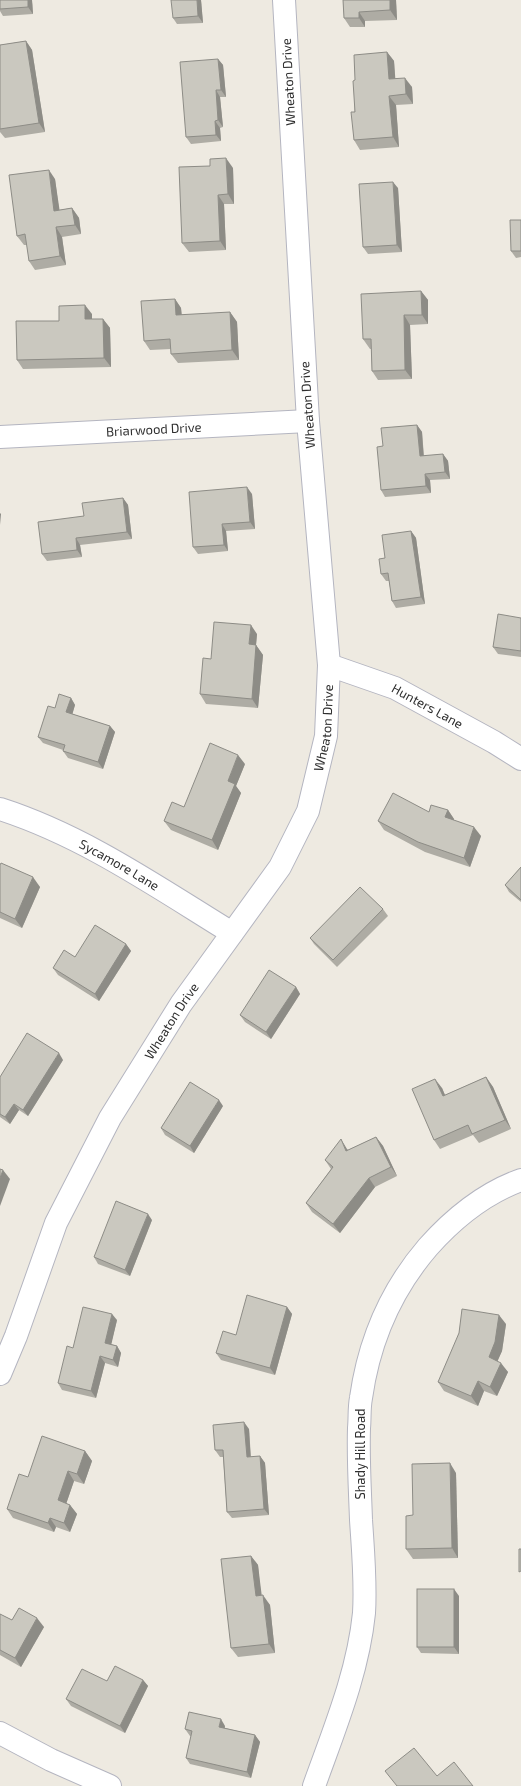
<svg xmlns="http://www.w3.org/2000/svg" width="521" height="1786" font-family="'Exo 2',sans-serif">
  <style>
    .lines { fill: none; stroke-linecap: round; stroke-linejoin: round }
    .minor-casing { stroke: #b4b5c0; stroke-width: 24 }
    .minor { stroke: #fff; stroke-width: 22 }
    .wall { fill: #aeaca4 }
    .shaded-wall { fill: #8d8c86 }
    .building { fill: #cac8bf; stroke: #8d8c86 }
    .labels { text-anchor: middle; stroke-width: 3; stroke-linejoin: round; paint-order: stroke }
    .street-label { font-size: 13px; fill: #2e2e2e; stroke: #fff }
  </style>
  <rect width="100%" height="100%" fill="#eeeae1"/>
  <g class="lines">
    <g class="minor-casing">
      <g id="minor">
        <path id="s1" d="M0 437 308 421"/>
        <path id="s2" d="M329 665 395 688 494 742 521 759"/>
        <path id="s3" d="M0 809C84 836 157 887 232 933"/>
        <path id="s4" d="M0 1374 16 1336 56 1223 110 1118 181 1004 280 867 308 811 326 736 329 665 308 421 284 0"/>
        <polyline points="0,1733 51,1760 110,1786"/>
        <path d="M314 1786C334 1730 358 1673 364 1613 366 1582 363 1551 361 1520 360 1490 358 1459 359 1428 360 1418 359 1408 361 1398 369 1341 391 1290 428 1247 453 1219 485 1193 521 1180"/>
      </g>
    </g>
    <use href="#minor" class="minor"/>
  </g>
  <g class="wall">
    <polygon points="0,0 32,0 33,14 3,16 0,11"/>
    <polygon points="201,0 203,23 177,24 173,18"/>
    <polygon points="343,0 396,0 397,20 365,21 365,27 350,27 344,18"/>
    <polygon points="26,41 32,50 45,132 5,138 0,132 0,45"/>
    <polygon points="387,52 394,61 395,79 412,87 413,104 396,105 399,147 360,150 354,140 355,80"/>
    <polygon points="218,59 223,65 226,97 220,97 223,127 220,128 221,141 191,144 186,137"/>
    <polygon points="233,168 234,204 224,204 226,250 189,252 182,243"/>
    <polygon points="55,179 59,210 72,208 79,218 81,234 62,237 66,265 35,270 29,261 27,245 24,245 17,236"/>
    <polygon points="398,188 402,252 368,254 363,247"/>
    <polygon points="521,220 521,257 516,258 511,251"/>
    <polygon points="421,291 428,300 428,324 410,325 412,379 378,380 372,371 371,349 370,349 363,339"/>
    <polygon points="175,299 181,308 182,315 230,312 237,322 239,360 178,363 171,354 171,349 150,350 144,341"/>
    <polygon points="92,314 92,319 103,319 110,328 111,367 23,369 17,360 59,321"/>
    <polygon points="417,425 422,432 424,456 443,454 448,461 450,479 430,480 431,493 385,497 381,490 383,446"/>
    <polygon points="252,494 255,529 226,531 228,551 198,554 193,547"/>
    <polygon points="123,498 128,505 132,539 80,545 82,557 47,561 42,554 84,516"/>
    <polygon points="411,531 416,538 425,604 396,608 392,601 389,581 386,581 381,574 385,558"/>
    <polygon points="521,618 521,657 498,654 493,647"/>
    <polygon points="257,634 256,645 263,655 258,708 206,704 200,694 211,659"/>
    <polygon points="71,698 75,705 72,714 110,726 115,732 103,769 68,758 63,751 63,750 43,743 38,737 55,708"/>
    <polygon points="245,764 236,786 241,793 218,850 171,830 164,821"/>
    <polygon points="448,810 454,819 454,820 481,836 470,867 425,852 384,830 378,821 429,812"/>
    <polygon points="0,865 40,887 22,928 0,918"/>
    <polygon points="521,867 521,902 509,892 505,885"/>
    <polygon points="383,909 388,916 337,967 314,944 310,938"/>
    <polygon points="126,944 131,951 99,1001 58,975 53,968 75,957"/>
    <polygon points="296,987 300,994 271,1039 245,1022 240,1015"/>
    <polygon points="63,1060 28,1116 19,1110 10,1124 0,1117 0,1077"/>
    <polygon points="486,1077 493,1087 511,1129 479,1143 473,1135 440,1149 434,1140 442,1088 445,1095"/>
    <polygon points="223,1106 194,1153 165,1135 161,1128"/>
    <polygon points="376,1137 383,1146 397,1176 375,1187 340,1233 312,1212 306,1203 331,1169 325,1160 347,1149 348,1150"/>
    <polygon points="152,1220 130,1276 98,1264 94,1257"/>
    <polygon points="287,1307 292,1314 275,1375 221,1360 216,1353"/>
    <polygon points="117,1320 111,1344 117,1346 121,1353 118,1367 105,1363 96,1398 62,1390 58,1383 73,1348"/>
    <polygon points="506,1324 502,1351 497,1361 508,1372 497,1396 484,1391 478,1406 444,1391 438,1382"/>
    <polygon points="249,1429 251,1457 260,1456 265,1463 269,1515 232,1518 227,1512 223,1457 220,1457 215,1450"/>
    <polygon points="85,1451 92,1461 84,1484 74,1481 66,1504 70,1505 77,1514 70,1532 56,1527 54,1532 13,1518 7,1509 28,1477"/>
    <polygon points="456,1473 458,1558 413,1559 406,1549"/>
    <polygon points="251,1556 258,1565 261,1596 270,1605 275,1653 238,1657 231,1648"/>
    <polygon points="459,1596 459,1654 421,1653 417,1647"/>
    <polygon points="0,1614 12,1620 44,1627 21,1667 0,1655"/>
    <polygon points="143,1680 148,1686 125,1733 71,1706 66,1699 107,1681"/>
    <polygon points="225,1726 225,1728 255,1735 260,1742 251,1778 190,1764 186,1758 191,1736 190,1736 185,1729"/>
  </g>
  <g class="shaded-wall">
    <polygon points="28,0 32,0 33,14 28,7"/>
    <polygon points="197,0 201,0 203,23 198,16"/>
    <polygon points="390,0 396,0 397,20 390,10"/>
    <polygon points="359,12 365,21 365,27 359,18"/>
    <polygon points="26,41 32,50 45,132 39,123"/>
    <polygon points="387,52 394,61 396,88 389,79"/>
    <polygon points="218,59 223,65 226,97 221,90"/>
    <polygon points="405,78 412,87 413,104 406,94"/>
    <polygon points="216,90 220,97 223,127 218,120"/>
    <polygon points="389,96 396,105 399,147 393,137"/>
    <polygon points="215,121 220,128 221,141 216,135"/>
    <polygon points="226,158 233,168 234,204 228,194"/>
    <polygon points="49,170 55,179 61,220 54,211"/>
    <polygon points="393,182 398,188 402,252 397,245"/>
    <polygon points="218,195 224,204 226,250 220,241"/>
    <polygon points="72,208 79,218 81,234 75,225"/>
    <polygon points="56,227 62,237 66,265 60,256"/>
    <polygon points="421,291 428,300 428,324 422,315"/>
    <polygon points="175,299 181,308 182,325 176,315"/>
    <polygon points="85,305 92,314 92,329 85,319"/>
    <polygon points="230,312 237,322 239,360 232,350"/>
    <polygon points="404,315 410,325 412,379 405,370"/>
    <polygon points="103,319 110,328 111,367 104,358"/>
    <polygon points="417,425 422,432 424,463 420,456"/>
    <polygon points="443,454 448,461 450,479 445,472"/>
    <polygon points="425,474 430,480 431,493 426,486"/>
    <polygon points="247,487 252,494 255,529 250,522"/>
    <polygon points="123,498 128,505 132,539 127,532"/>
    <polygon points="0,513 1,514 0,525"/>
    <polygon points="222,524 226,531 228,551 224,545"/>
    <polygon points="411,531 416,538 425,604 421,597"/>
    <polygon points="76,538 80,545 82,557 77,550"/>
    <polygon points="251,625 257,634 256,645 263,655 258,708 252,699 249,644"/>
    <polygon points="71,698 75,705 71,719 66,712"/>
    <polygon points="110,726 115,732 103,769 98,762"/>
    <polygon points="238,755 245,764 236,786 241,793 218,850 212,840 228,781"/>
    <polygon points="448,810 454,819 452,826 445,817"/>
    <polygon points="474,827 481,836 470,867 464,858"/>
    <polygon points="33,877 40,887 22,928 15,919"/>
    <polygon points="126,944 131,951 99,1001 95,994"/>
    <polygon points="296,987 300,994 271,1039 266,1032"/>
    <polygon points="59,1053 63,1060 28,1116 23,1110"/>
    <polygon points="486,1077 493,1087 511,1129 505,1120"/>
    <polygon points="435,1079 442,1088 449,1105 443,1096"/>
    <polygon points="219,1100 223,1106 194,1153 190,1146"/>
    <polygon points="14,1104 19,1110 10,1124 5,1117"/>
    <polygon points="376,1137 383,1146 397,1176 391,1167"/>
    <polygon points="341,1139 347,1149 353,1160 346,1151"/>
    <polygon points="3,1170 10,1179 0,1206 0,1178"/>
    <polygon points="369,1178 375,1187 340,1233 333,1224"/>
    <polygon points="148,1214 152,1220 130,1276 125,1270"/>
    <polygon points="287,1307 292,1314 275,1375 270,1368"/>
    <polygon points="112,1314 117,1320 110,1350 105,1343"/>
    <polygon points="499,1315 506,1324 502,1351 495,1367 489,1357"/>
    <polygon points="117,1346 121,1353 118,1367 113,1360"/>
    <polygon points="100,1356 105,1363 96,1398 91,1391"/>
    <polygon points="501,1363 508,1372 497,1396 490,1387"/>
    <polygon points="478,1381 484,1391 478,1406 471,1396"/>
    <polygon points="244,1422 249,1429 251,1464 247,1457"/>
    <polygon points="85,1451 92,1461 84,1484 77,1474"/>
    <polygon points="260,1456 265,1463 269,1515 264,1509"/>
    <polygon points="450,1463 456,1473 458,1558 452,1548"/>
    <polygon points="68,1471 74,1481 64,1510 58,1500"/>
    <polygon points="70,1505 77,1514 70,1532 64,1523"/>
    <polygon points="50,1518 56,1527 54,1532 48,1523"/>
    <polygon points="251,1556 258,1565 263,1606 256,1596"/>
    <polygon points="454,1589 459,1596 459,1654 454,1647"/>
    <polygon points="263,1595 270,1605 275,1653 269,1644"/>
    <polygon points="37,1618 44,1627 21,1667 15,1658"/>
    <polygon points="143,1680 148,1686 125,1733 120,1726"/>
    <polygon points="221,1719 225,1726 223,1733 219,1727"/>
    <polygon points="255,1735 260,1742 251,1778 247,1772"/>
  </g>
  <g class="building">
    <polygon points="0,0 28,0 28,7 0,9"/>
    <polygon points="171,0 197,0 198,16 173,18"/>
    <polygon points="343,0 390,0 390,10 359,12 359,18 344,18"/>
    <polygon points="26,41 39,123 0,129 0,45"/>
    <polygon points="387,52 389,79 405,78 406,94 389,96 393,137 354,140 351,112 355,112 353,81 355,80 354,55"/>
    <polygon points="218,59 221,90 216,90 218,120 215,121 216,135 186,137 180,62"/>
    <polygon points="226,158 228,194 218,195 220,241 182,243 179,167 210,166 210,159"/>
    <polygon points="49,170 54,211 72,208 75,225 56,227 60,256 29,261 25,234 17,236 9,175"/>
    <polygon points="393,182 397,245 363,247 359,184"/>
    <polygon points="510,220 521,220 521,251 511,251"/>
    <polygon points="421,291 422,315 404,315 405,370 372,371 371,339 363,339 361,294"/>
    <polygon points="175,299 176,315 230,312 232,350 171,354 170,339 144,341 141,301"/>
    <polygon points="85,305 85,319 103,319 104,358 17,360 16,321 59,321 59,306"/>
    <polygon points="417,425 420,456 443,454 445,472 425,474 426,486 381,490 377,447 383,446 381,428"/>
    <polygon points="247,487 250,522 222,524 224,545 193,547 189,492"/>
    <polygon points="123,498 127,532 76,538 77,550 42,554 38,522 84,516 82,503"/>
    <polygon points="411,531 421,597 392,601 388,573 381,574 379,559 385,558 382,535"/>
    <polygon points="498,614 521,618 521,651 493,647"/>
    <polygon points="214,622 251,625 249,644 256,645 252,699 200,694 203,658 211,659"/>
    <polygon points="59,694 71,698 66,712 110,726 98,762 63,751 65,745 38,737 48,706 55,708"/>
    <polygon points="210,743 238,755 228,781 235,784 212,840 164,821 172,802 184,807"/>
    <polygon points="393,793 429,812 431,805 448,810 445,817 474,827 464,858 418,842 378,821"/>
    <polygon points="1,863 33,877 15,919 0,912 0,865"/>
    <polygon points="521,867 521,900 505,885"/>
    <polygon points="360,887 383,909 333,960 310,938"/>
    <polygon points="95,925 126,944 95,994 53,968 64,950 75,957"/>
    <polygon points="269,970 296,987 266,1032 240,1015"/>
    <polygon points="27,1033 59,1053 23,1110 14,1104 5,1117 0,1114 0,1077"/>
    <polygon points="486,1077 505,1120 472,1134 468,1125 434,1140 412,1089 435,1079 443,1096"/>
    <polygon points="190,1082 219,1100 190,1146 161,1128"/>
    <polygon points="376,1137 391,1167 369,1178 333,1224 306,1203 333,1167 325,1160 341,1139 346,1151"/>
    <polygon points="0,1169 3,1170 0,1178"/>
    <polygon points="116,1201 148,1214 125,1270 94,1257"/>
    <polygon points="247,1295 287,1307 270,1368 216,1353 223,1331 236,1335"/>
    <polygon points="83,1307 112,1314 105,1343 117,1346 113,1360 100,1356 91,1391 58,1383 67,1346 73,1348"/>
    <polygon points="462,1309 499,1315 495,1342 489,1357 501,1363 490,1387 478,1381 471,1396 438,1382 459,1333"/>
    <polygon points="244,1422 247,1457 260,1456 264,1509 227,1512 223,1450 215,1450 213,1425"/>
    <polygon points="42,1436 85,1451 77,1474 68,1471 58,1500 70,1505 64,1523 50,1518 48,1523 7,1509 19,1474 28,1477"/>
    <polygon points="450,1463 452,1548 406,1549 406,1516 413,1515 412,1464"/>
    <polygon points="519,1549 521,1549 521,1571 519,1572"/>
    <polygon points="251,1556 256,1596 263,1595 269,1644 231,1648 221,1559"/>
    <rect x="417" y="1589" width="37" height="58"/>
    <polygon points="19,1608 37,1618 15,1658 0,1650 0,1614 12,1620"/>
    <polygon points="115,1666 143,1680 120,1726 66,1699 82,1669 107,1681"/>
    <polygon points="189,1712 221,1719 219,1727 255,1735 247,1772 186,1758 192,1731 185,1729"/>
    <polygon points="414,1748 437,1776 454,1762 473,1786 397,1786 385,1771"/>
  </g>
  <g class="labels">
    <g class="street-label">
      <text transform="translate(288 82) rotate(-93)" y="5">Wheaton Drive</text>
      <text transform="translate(307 405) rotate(-94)" y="5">Wheaton Drive</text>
      <text dy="5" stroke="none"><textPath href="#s1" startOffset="154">Briarwood Drive</textPath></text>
      <text dy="5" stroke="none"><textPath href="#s2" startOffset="107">Hunters Lane</textPath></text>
      <text dy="5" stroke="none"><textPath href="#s4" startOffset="730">Wheaton Drive</textPath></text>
      <text dy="5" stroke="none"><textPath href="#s3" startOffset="132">Sycamore Lane</textPath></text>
      <text dy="5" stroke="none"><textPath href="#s4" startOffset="394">Wheaton Drive</textPath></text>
      <text transform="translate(360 1454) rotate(-90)" y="5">Shady Hill Road</text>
    </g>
  </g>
</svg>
